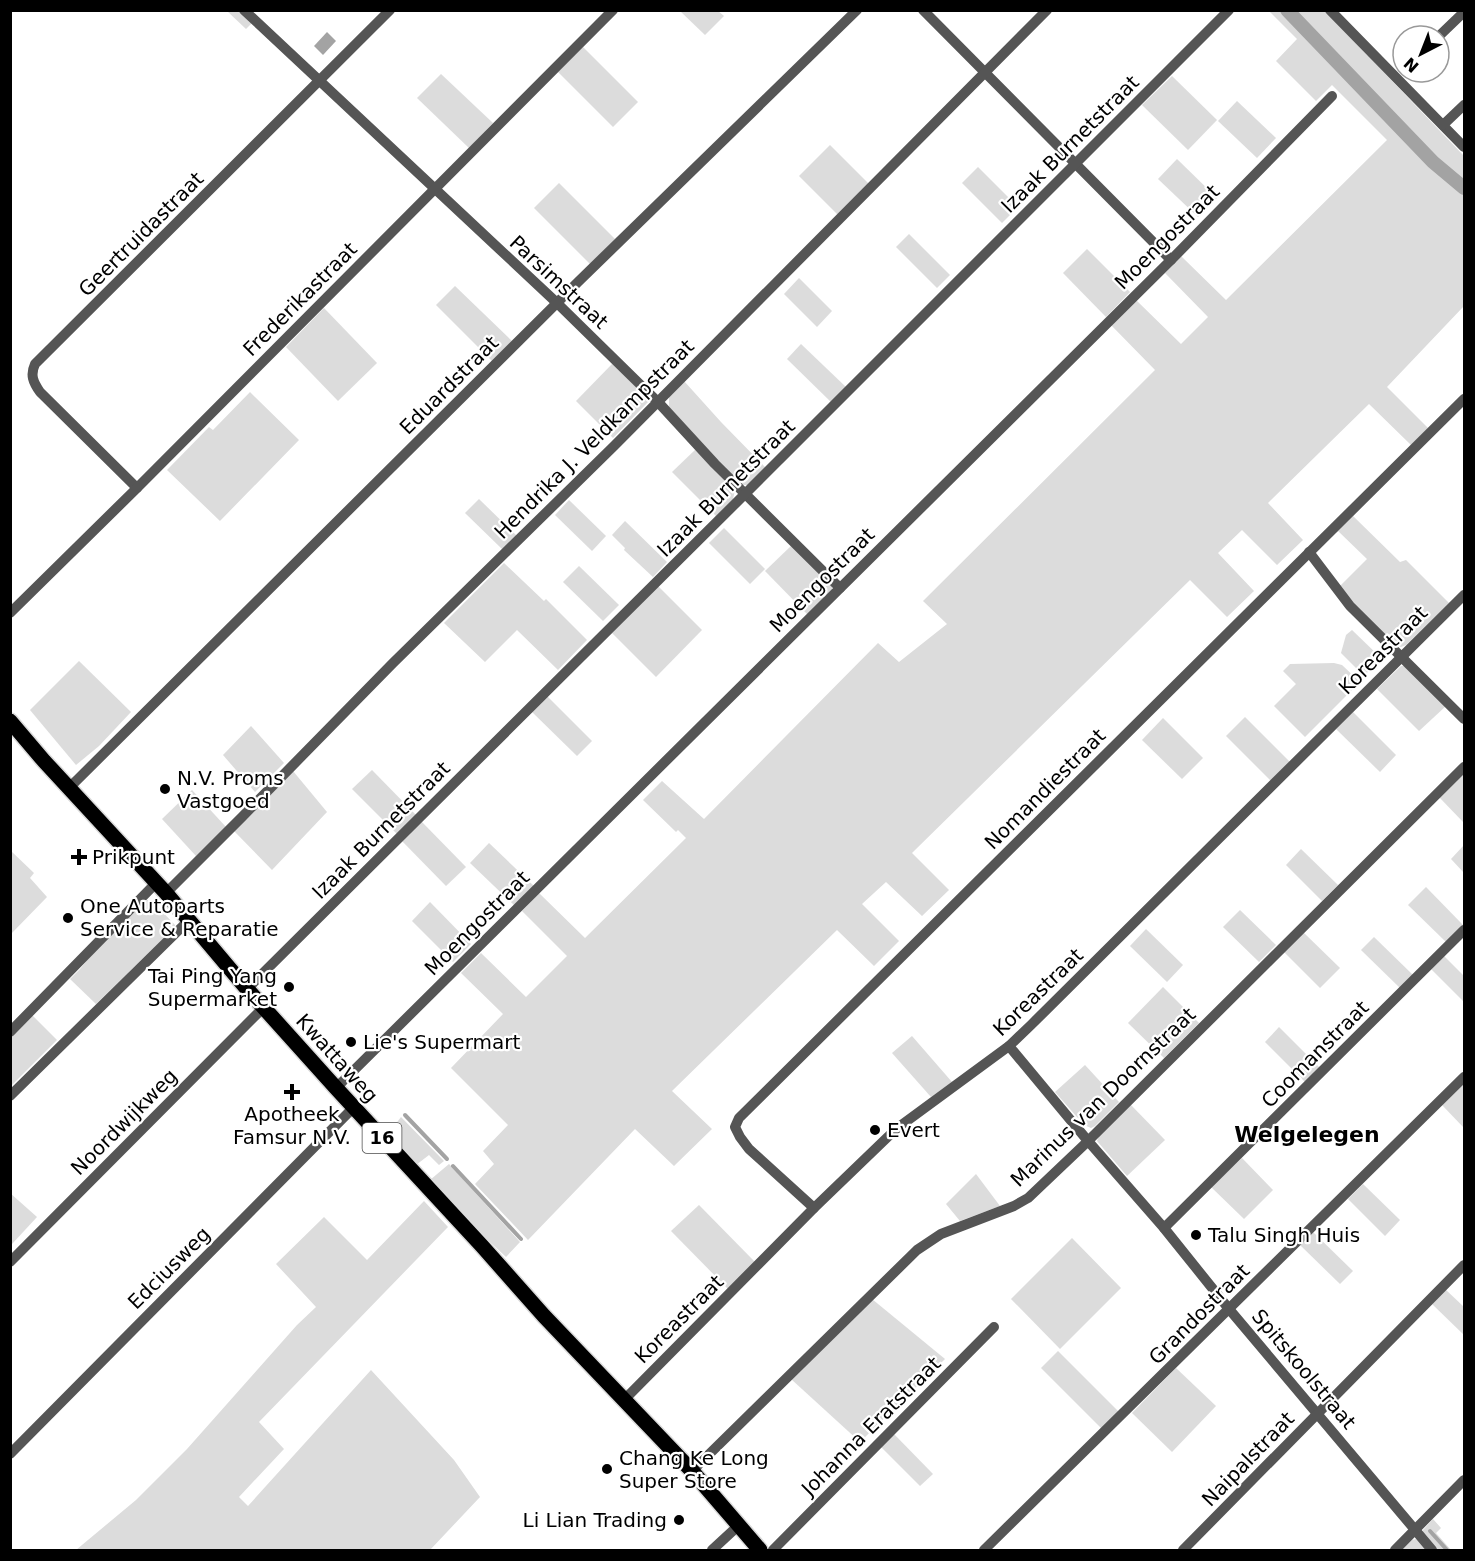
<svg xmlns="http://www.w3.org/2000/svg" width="1475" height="1561" font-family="'DejaVu Sans',sans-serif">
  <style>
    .green { fill: #dcdcdc }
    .water { fill: #a3a3a3 }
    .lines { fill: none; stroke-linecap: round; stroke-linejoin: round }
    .stream { stroke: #a3a3a3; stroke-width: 4 }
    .canal { stroke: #a3a3a3; stroke-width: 14 }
    .primary-casing { stroke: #dbdbdb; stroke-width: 18 }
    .minor { stroke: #555; stroke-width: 10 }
    .primary { stroke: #000; stroke-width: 15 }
    .poi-dot { fill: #000; stroke: #fff; stroke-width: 2 }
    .labels { text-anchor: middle; stroke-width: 4.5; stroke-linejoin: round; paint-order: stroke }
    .shield { fill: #fff; stroke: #4c4c4c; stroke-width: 1.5 }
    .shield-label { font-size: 18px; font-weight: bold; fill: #000 }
    .street-label { font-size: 20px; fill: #000; stroke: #fff }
    .poi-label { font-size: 20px; fill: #000; stroke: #fff; text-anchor: start }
    .quarter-label { font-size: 22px; font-weight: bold; fill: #000; stroke: #fff }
  </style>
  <rect width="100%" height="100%" fill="#fff"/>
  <g class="green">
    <polygon points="227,11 238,11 252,23 246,29"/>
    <polygon points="680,11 718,11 724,16 705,35"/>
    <polygon points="1269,11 1325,11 1464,156 1464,306 1387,387 1428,428 1411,445 1369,404 1268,503 1303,540 1277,565 1242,530 1218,553 1254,591 1227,617 1190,580 912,853 949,890 922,916 886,882 862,904 899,941 874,966 837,930 672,1091 712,1129 674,1166 635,1129 528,1240 475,1184 494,1164 483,1151 508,1125 451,1068 503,1014 461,973 481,953 526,997 567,956 522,911 539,893 585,938 686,838 678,830 676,832 643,800 662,781 704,819 878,643 899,662 947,624 923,601 1155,370 1110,324 1135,299 1181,344 1208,317 1165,273 1181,256 1226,300 1387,140 1332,85 1316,101 1276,61 1297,39"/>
    <polygon points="583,47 638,102 613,127 558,72"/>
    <polygon points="441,74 493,123 469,148 417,98"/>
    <polygon points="1172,76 1217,120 1188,150 1142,105"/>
    <polygon points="1237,101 1276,138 1257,158 1218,121"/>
    <polygon points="830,145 869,184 838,215 799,176"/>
    <polygon points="1177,159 1217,198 1198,217 1158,179"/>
    <polygon points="978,167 1018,207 1002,223 962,183"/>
    <polygon points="559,183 615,239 590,264 534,208"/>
    <polygon points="909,234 950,275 937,288 896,247"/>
    <polygon points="1087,249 1130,292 1106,317 1063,273"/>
    <polygon points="799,278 832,311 817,327 784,294"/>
    <polygon points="455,286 512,341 492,361 436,305"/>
    <polygon points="324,308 377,363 338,401 286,347"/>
    <polygon points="801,344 847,388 832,403 787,359"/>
    <polygon points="613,363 649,401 613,438 576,401"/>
    <polygon points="684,381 721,422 766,468 749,485 740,485 669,407 669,397"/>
    <polygon points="250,392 299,440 220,521 167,470 209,427 213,430"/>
    <polygon points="696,449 735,490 733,499 716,516 672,472"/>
    <polygon points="479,499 517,536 503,550 465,513"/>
    <polygon points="569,500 606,536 592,551 555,515"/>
    <polygon points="1353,516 1400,562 1406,560 1449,603 1406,645 1401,647 1396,645 1354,604 1340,586 1367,559 1338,531"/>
    <polygon points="625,521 667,562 653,577 624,550 625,548 612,535"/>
    <polygon points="724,528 765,569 750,584 709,543"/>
    <polygon points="792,545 832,586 832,590 808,615 765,571"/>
    <polygon points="504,563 544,601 546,599 587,640 558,670 517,630 485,662 444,623"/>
    <polygon points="579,566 619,605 603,621 563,582"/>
    <polygon points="658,586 702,630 656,677 612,633"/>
    <polygon points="1352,630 1381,658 1364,676 1341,653 1346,635"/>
    <polygon points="79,661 131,712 99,746 76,765 30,710"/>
    <polygon points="1334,663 1342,665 1360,682 1305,737 1274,706 1296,684 1283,671 1290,664"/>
    <polygon points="1401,666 1404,666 1446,706 1419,731 1377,689"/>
    <polygon points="547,696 592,741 577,756 531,711"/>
    <polygon points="1353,712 1396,755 1380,772 1336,729"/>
    <polygon points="1245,717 1291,763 1272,782 1226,736"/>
    <polygon points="1163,718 1203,758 1182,779 1142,740"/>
    <polygon points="251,726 284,763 255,792 223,755"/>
    <polygon points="372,770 416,815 397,834 352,789"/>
    <polygon points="293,771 327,812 272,870 234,831"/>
    <polygon points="1464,772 1464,823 1439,797"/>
    <polygon points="192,790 226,827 196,856 162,819"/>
    <polygon points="421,821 466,867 446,886 401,840"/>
    <polygon points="489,843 534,886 515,906 470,863"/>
    <polygon points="1464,845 1464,873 1451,859"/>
    <polygon points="1301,849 1338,885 1322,901 1286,865"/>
    <polygon points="11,851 34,873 30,878 47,897 11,934"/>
    <polygon points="1426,887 1463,925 1446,942 1408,905"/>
    <polygon points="147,900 151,900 175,925 175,927 96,1004 70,979 80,969 98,947"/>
    <polygon points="430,902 471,944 453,962 412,921"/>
    <polygon points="1240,910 1276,945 1259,962 1223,927"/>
    <polygon points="1146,929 1183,965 1167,982 1130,946"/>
    <polygon points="1303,932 1340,968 1320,988 1284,952"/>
    <polygon points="1374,937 1413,975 1400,988 1361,950"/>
    <polygon points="1444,956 1464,976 1464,1002 1431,969"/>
    <polygon points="1163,987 1199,1023 1164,1058 1128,1023"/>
    <polygon points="32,1015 57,1040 11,1086 11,1037"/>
    <polygon points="1279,1027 1320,1068 1305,1082 1265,1042"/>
    <polygon points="912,1036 952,1082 931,1097 892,1053"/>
    <polygon points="1085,1065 1119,1102 1095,1126 1091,1128 1084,1125 1055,1092"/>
    <polygon points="1464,1082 1464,1128 1442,1105"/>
    <polygon points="1130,1104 1165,1140 1127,1176 1097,1141 1099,1136"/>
    <polygon points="401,1117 444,1161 439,1165 429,1155 416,1165 389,1133"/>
    <polygon points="1242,1158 1273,1190 1244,1219 1211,1187"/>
    <polygon points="449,1164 520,1242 506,1257 470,1223 430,1180"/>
    <polygon points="976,1174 1000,1206 960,1221 946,1204"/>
    <polygon points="1363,1184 1400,1220 1385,1236 1348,1199"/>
    <polygon points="10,1193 37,1217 12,1244 10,1242"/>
    <polygon points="424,1201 448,1227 259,1422 284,1449 239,1497 248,1506 371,1370 454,1460 480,1497 430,1550 76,1550 136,1500 187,1449 297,1325 316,1307 276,1264 324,1217 367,1260"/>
    <polygon points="699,1205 755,1262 728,1289 671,1231"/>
    <polygon points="1313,1232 1353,1271 1340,1284 1300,1245"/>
    <polygon points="1072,1238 1121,1288 1060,1349 1011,1299"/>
    <polygon points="1445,1289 1464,1307 1464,1335 1432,1304"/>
    <polygon points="872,1299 945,1359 860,1442 791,1379"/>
    <polygon points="1058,1351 1119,1412 1102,1429 1041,1368"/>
    <polygon points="1176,1368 1216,1406 1172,1452 1132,1413"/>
    <polygon points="893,1433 933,1474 920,1486 880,1446"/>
    <polygon points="1433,1519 1441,1528 1436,1533 1451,1550 1436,1550 1422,1534 1423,1530"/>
    <polygon points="1416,1539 1418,1540 1427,1550 1402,1550 1412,1540"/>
  </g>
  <polygon class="water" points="327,32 336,41 323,55 314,46"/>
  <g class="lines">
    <g class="stream">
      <polyline points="405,1115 447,1159"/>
      <polyline points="453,1166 521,1239"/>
      <polyline points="1430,1531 1447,1550"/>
    </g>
    <polyline class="canal" points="1287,10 1433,162 1464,188"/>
    <g class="primary-casing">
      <polyline id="primary" points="10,721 44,761 166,893 247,989 336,1088 482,1246 544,1316 692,1471 760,1550"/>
    </g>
    <g class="minor">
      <polyline points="244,10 557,303 658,402 715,464 840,588"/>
      <polyline points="923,10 1171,260"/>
      <polyline points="1330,10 1464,147"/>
      <polyline points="1439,36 1464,12"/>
      <polyline points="1443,125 1464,105"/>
      <path d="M137 488 40 392C33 382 30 375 35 364L390 10"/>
      <polyline points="1309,552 1350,606 1464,719"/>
      <polyline points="10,613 137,488 613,10"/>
      <polyline points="69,788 578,282 857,10"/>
      <polyline points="166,893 242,817 393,663 614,446 1047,10"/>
      <polyline points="247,989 745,494 1229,10"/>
      <polyline points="10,1032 156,883"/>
      <polyline points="1009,1046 1088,1141 1164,1228 1229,1309 1432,1550"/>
      <polyline points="336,1088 1171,260 1332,96"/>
      <polyline points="10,1096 189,920"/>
      <polyline points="814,1208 749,1149 740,1137 735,1127 739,1118 1464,399"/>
      <polyline points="1164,1228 1464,930"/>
      <polyline points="10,1262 264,1007"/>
      <polyline points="624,1400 814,1208 896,1129 1009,1046 1031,1025 1464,595"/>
      <polyline points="10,1454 354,1107"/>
      <polyline points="692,1471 917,1250 941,1234 1014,1206 1028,1198 1088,1141 1464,767"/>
      <polyline points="712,1550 739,1525"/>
      <polyline points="773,1550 994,1327"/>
      <polyline points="984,1550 1464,1077"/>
      <polyline points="1183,1550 1464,1265"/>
      <polyline points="1395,1550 1464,1480"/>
    </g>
    <use href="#primary" class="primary"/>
  </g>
  <g class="poi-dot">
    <circle cx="165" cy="789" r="6"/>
    <path d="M76 848h6v6h6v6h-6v6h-6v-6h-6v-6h6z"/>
    <circle cx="68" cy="918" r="6"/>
    <circle cx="289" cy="987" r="6"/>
    <circle cx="351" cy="1042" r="6"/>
    <path d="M289 1083h6v6h6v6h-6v6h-6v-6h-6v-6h6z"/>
    <circle cx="875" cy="1130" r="6"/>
    <circle cx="1196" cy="1235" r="6"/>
    <circle cx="607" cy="1469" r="6"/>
    <circle cx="679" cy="1520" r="6"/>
  </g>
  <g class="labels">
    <rect class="shield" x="362.5" y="1123" width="39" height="30" rx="4.5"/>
    <g class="shield-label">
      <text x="382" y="1144">16</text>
    </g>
    <g class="street-label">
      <text transform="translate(1070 144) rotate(-45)" y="7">Izaak Burnetstraat</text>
      <text transform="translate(141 234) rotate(-45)" y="7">Geertruidastraat</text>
      <text transform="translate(1167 237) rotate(-45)" y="7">Moengostraat</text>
      <text transform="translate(559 282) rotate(43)" y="7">Parsimstraat</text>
      <text transform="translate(300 299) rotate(-45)" y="7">Frederikastraat</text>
      <text transform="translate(449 385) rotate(-45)" y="7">Eduardstraat</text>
      <text transform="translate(594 439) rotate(-45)" y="7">Hendrika J. Veldkampstraat</text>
      <text transform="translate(726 488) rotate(-45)" y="7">Izaak Burnetstraat</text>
      <text transform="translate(822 580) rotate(-45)" y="7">Moengostraat</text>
      <text transform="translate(1383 650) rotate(-45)" y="7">Koreastraat</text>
      <text transform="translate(1045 789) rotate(-45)" y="7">Nomandiestraat</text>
      <text transform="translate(381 830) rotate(-45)" y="7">Izaak Burnetstraat</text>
      <text transform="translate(477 923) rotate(-45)" y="7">Moengostraat</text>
      <text transform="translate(1038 992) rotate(-44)" y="7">Koreastraat</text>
      <text transform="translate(1315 1054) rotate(-45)" y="7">Coomanstraat</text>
      <text transform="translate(337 1058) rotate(48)" y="7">Kwattaweg</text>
      <text transform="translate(1103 1097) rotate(-44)" y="7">Marinus van Doornstraat</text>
      <text transform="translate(124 1122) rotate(-45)" y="7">Noordwijkweg</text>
      <text transform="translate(169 1268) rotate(-45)" y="7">Edciusweg</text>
      <text transform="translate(1199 1314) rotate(-45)" y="7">Grandostraat</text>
      <text transform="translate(679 1319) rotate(-45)" y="7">Koreastraat</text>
      <text transform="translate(1304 1369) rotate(50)" y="7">Spitskoolstraat</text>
      <text transform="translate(871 1426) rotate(-45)" y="7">Johanna Eratstraat</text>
      <text transform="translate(1248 1459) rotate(-46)" y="7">Naipalstraat</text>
    </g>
    <g class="poi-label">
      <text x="177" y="785">N.V. Proms<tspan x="177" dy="23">Vastgoed</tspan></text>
      <text x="92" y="864">Prikpunt</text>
      <text x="80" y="913">One Autoparts<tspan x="80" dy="23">Service &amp; Reparatie</tspan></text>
      <text x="277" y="983" text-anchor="end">Tai Ping Yang<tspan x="277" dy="23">Supermarket</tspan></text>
      <text x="363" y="1049">Lie's Supermart</text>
      <text x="292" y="1121" text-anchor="middle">Apotheek<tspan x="292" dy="23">Famsur N.V.</tspan></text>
      <text x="887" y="1137">Evert</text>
      <text x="1208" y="1242">Talu Singh Huis</text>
      <text x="619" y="1465">Chang Ke Long<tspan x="619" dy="23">Super Store</tspan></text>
      <text x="667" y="1527" text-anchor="end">Li Lian Trading</text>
    </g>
    <g class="quarter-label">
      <text x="1307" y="1142">Welgelegen</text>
    </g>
  </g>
  <rect width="1475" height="1561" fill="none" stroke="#000000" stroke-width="24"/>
  <g transform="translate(1421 54) rotate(222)"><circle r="28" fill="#ffffff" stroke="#999999" stroke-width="1.5"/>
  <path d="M0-4.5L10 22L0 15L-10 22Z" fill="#000000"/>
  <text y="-9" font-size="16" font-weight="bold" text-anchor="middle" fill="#000000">N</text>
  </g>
</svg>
